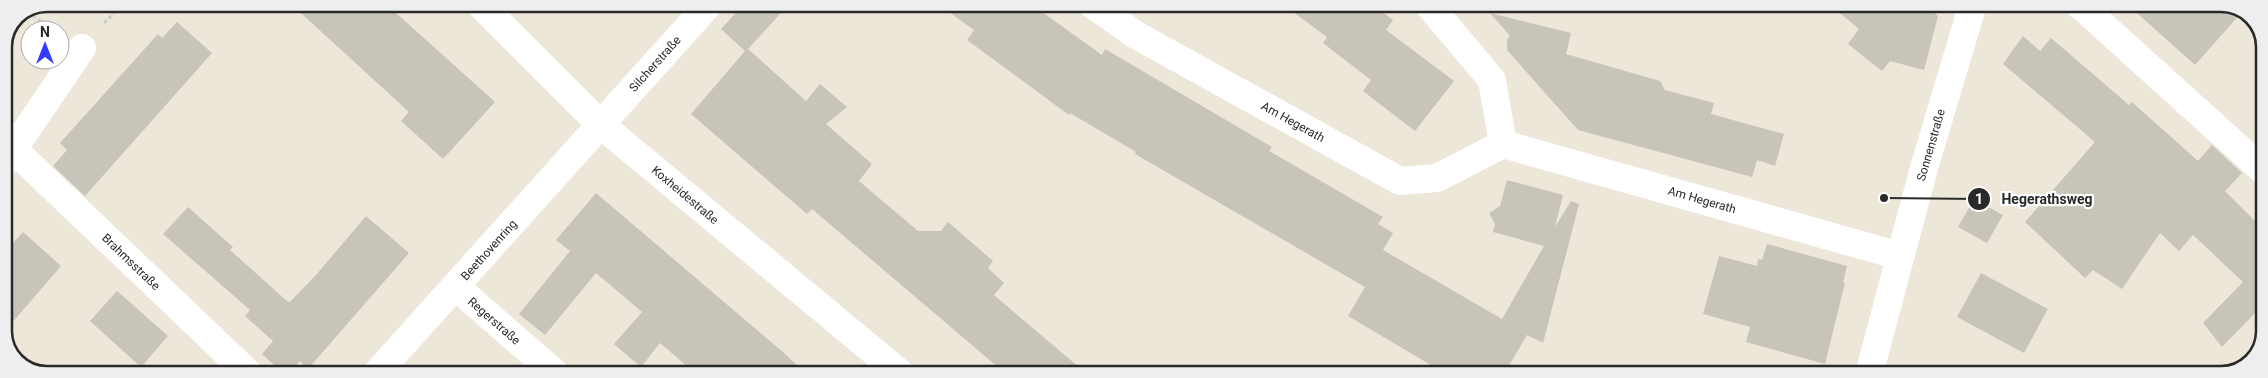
<svg xmlns="http://www.w3.org/2000/svg" width="2268" height="378" font-family="Roboto,sans-serif">
  <style>
    .building { fill: #c8c4ba }
    .lines { fill: none; stroke-linecap: round; stroke-linejoin: round }
    .path { stroke: #ccc; stroke-width: 3; stroke-dasharray: 4 2.5; stroke-linecap: butt }
    .street { stroke: #fff; stroke-width: 28 }
    .labels { text-anchor: middle; stroke-width: 4.5; stroke-linejoin: round; paint-order: stroke }
    .street-label { font-size: 12px; fill: #292929; stroke: #fff }
    .rim { fill: none; stroke: #292929; stroke-width: 2.5 }
    .leader { fill: none; stroke: #292929; stroke-width: 2 }
    .callout-dot { fill: #292929; stroke: #fff; stroke-width: 2 }
    .mark-label { font-size: 15px; text-anchor: middle; font-weight: bold; fill: #fff }
    .callout-label { font-size: 14px; text-anchor: middle; font-weight: bold; fill: #292929; stroke: #fff; stroke-width: 4.5; stroke-linejoin: round; paint-order: stroke }
  </style>
  <rect width="100%" height="100%" fill="#ede7da"/>
  <g class="building">
    <polygon points="291,4 386,4 495,102 443,159 401,121 409,112"/>
    <polygon points="744,4 789,4 748,49 806,101 820,84 847,107 826,124 872,164 859,181 918,231 941,231 948,222 993,261 988,268 1004,283 994,295 1087,374 1006,374 812,209 807,214 691,114 745,51 721,29"/>
    <polygon points="938,4 1031,4 1102,55 1105,49 1272,147 1269,151 1383,217 1378,224 1393,233 1383,250 1502,319 1544,246 1493,232 1495,224 1489,213 1500,206 1507,180 1563,195 1555,227 1571,201 1579,204 1543,343 1527,335 1504,374 1446,374 1348,316 1365,287 1135,154 1136,152 1070,113 1069,115 967,40 974,30"/>
    <polygon points="1282,4 1372,4 1393,20 1386,30 1454,81 1415,131 1363,91 1371,80 1323,43 1327,37"/>
    <polygon points="1829,4 1923,4 1938,16 1924,70 1890,61 1882,71 1848,44 1859,29"/>
    <polygon points="2127,4 2226,4 2242,12 2195,65"/>
    <polygon points="1490,13 1571,33 1566,54 1660,81 1665,90 1714,103 1711,114 1784,134 1775,166 1757,160 1752,177 1578,130 1507,50 1507,39 1510,36"/>
    <polygon points="177,22 212,53 85,196 53,166 67,150 60,143 158,34 162,38"/>
    <polygon points="2023,36 2040,51 2051,38 2129,105 2132,102 2198,161 2212,145 2242,173 2225,191 2264,230 2264,304 2222,347 2203,323 2243,282 2193,235 2179,251 2160,233 2122,289 2093,270 2085,278 2025,222 2095,142 2003,64"/>
    <polygon points="596,193 784,353 806,374 696,374 660,343 641,367 614,344 642,312 596,273 545,335 519,314 570,251 556,240"/>
    <polygon points="1974,199 2003,215 1987,243 1958,227"/>
    <polygon points="188,207 233,247 230,250 287,301 290,302 316,275 366,216 409,253 308,369 300,361 289,374 284,374 262,354 273,341 245,316 250,310 163,234"/>
    <polygon points="23,232 61,266 4,332 4,253"/>
    <polygon points="1767,244 1847,266 1843,283 1845,283 1825,364 1746,342 1750,327 1703,314 1719,256 1757,266 1758,259 1762,260"/>
    <polygon points="1981,273 2048,309 2024,353 1957,317"/>
    <polygon points="117,291 168,336 141,367 90,321"/>
  </g>
  <g class="lines">
    <g class="path">
      <polyline points="27,12 54,30"/>
      <polyline points="104,23 123,4"/>
    </g>
    <g class="street">
      <polyline points="480,4 600,124 901,374"/>
      <polyline points="1092,4 1136,35 1400,181 1437,178 1503,144 1900,256"/>
      <polyline points="1428,4 1492,80 1503,144"/>
      <polyline points="2079,4 2264,171"/>
      <polyline points="13,149 249,374"/>
      <polyline points="4,163 82,48"/>
      <polyline points="456,287 556,374"/>
      <polyline points="376,374 709,4"/>
      <polyline points="1869,374 1924,168 1973,4"/>
    </g>
  </g>
  <g class="labels">
    <g class="street-label">
      <text transform="translate(655 64) rotate(-48)" y="4">Silcherstraße</text>
      <text transform="translate(1293 122) rotate(29)" y="4">Am Hegerath</text>
      <text transform="translate(1931 145) rotate(-74)" y="4">Sonnenstraße</text>
      <text transform="translate(685 195) rotate(40)" y="4">Koxheidestraße</text>
      <text transform="translate(1702 200) rotate(16)" y="4">Am Hegerath</text>
      <text transform="translate(489 250) rotate(-48)" y="4">Beethovenring</text>
      <text transform="translate(131 262) rotate(44)" y="4">Brahmsstraße</text>
      <text transform="translate(494 321) rotate(41)" y="4">Regerstraße</text>
    </g>
  </g>
  <path d="M0 0H2268V378H0ZM47 12H2221A35 35 0 0 1 2256 47V331A35 35 0 0 1 2221 366H47A35 35 0 0 1 12 331V47A35 35 0 0 1 47 12Z" fill="#eee" fill-rule="evenodd"/>
  <path class="rim" d="M47 12H2221A35 35 0 0 1 2256 47V331A35 35 0 0 1 2221 366H47A35 35 0 0 1 12 331V47A35 35 0 0 1 47 12Z"/>
  <path class="leader" d="M1884 198L1979 199"/>
  <g class="callout-dot">
    <circle cx="1884" cy="198" r="5"/>
    <circle cx="1979" cy="199" r="12"/>
  </g>
  <g class="mark-label">
    <text x="1979" y="204">1</text>
  </g>
  <g class="callout-label">
    <text x="2047" y="204">Hegerathsweg</text>
  </g>
  <g transform="translate(45 45)"><circle r="24" fill="#ffffff" stroke="#a9a9a9"/>
  <path d="M0-4L9 19L0 12L-9 19Z" fill="#343aff"/>
  <text y="-8" font-size="14" font-weight="bold" text-anchor="middle" fill="#292929">N</text>
  </g>
</svg>
